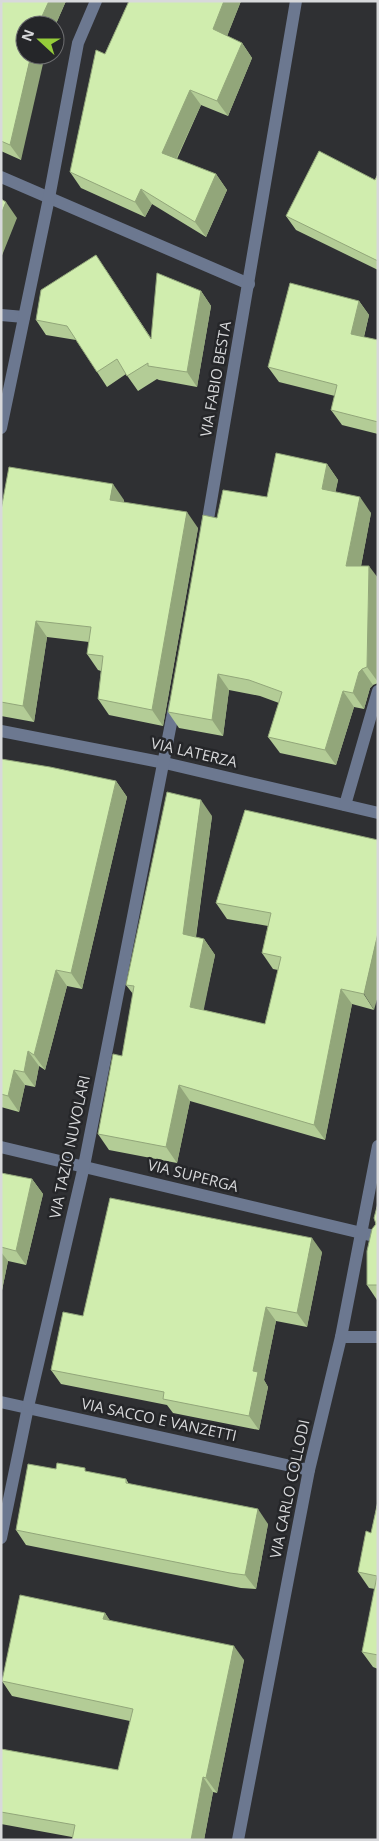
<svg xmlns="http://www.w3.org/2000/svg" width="379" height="1841" font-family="'Open Sans',sans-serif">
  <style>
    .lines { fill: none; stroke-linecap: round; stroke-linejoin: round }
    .minor { stroke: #6c7890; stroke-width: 12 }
    .wall { fill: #b3cc96 }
    .shaded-wall { fill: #92a67a }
    .building { fill: #d0edae; stroke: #92a67a }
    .labels { text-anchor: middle; stroke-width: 5; stroke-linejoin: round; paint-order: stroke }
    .street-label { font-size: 15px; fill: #d8d9db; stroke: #252629 }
  </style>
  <rect width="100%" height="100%" fill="#2f3033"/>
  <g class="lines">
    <g class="minor">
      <polyline points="1,177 249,284"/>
      <polyline points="1,315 24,317"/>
      <polyline points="1,428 49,198 78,43 96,1"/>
      <polyline points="206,531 296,1"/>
      <polyline points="1,731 165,763 378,813"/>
      <polyline points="345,805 378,691"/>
      <polyline points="1,1147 378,1237"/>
      <polyline points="341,1337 378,1337"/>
      <polyline points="1,1402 309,1470"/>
      <polyline points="1,1538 28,1407 84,1166 175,703"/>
      <polyline points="238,1840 309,1470 341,1337 378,1146"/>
    </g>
  </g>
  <g class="wall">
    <polygon points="1,1 66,1 55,26 55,25 25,25 21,160 1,151"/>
    <polygon points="129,1 241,1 227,36 242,43 252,58 228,116 201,105 177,159 216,174 227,190 206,237 152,204 145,217 81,188 70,172 105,54"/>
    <polygon points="378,174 378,270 296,230 286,216 375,180"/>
    <polygon points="106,270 151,338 201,291 211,306 197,387 159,380 157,379 138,391 126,374 107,387 76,340 46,335 36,320"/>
    <polygon points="359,301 369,315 364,337 378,340 378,434 342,425 331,410 335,396 279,382 268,367"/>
    <polygon points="327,464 338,480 335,492 371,513 361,566 378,578 378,683 373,685 370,688 364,709 354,707 336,765 280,753 268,737 279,703 260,696 229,690 223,736 179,728 168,712 217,518 267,497"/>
    <polygon points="124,500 124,502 198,528 163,726 109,715 98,699 101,671 98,670 87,654 89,642 47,637 34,722 1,716 1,510"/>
    <polygon points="1,759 116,781 127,797 82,989 67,986 45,1070 39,1066 35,1087 25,1085 19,1112 1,1107"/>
    <polygon points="245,810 374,1010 352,1004 325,1140 190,1101 177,1163 109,1150 98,1134 122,1056 133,994 126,985 212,816 196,937 204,939 215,955 203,1010 265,1024 278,970 273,969 262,953 268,926 227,919 216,903"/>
    <polygon points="1,1173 32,1179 43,1194 26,1265 8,1261 1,1295"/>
    <polygon points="378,1203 378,1300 377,1300 367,1285"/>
    <polygon points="322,1252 307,1327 276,1321 264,1380 268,1387 259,1430 173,1413 167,1405 61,1384 51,1370 83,1316"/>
    <polygon points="56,1469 88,1472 126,1479 129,1484 268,1524 256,1589 241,1588 26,1545 16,1530"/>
    <polygon points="378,1501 378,1669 373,1667 362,1652 375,1589 369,1588 358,1572 371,1533"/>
    <polygon points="105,1613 110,1621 244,1660 217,1793 213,1792 204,1840 72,1840 72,1837 1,1824 1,1749 118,1770 130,1721 12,1696 2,1681"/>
  </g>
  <g class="shaded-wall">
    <polygon points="49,1 66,1 55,26 55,25 38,25"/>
    <polygon points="224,1 241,1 224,44 213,29"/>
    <polygon points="242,43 252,58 228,116 217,101"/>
    <polygon points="31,55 45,55 21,160 10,145"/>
    <polygon points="190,90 201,105 172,168 162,153"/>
    <polygon points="216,174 227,190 206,237 195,222"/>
    <polygon points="141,189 152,204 145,217 135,202"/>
    <polygon points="6,202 17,218 1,258 1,214"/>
    <polygon points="201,291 211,306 197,387 187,372"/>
    <polygon points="359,301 369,315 361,348 351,334"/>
    <polygon points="327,464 338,480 333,505 322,489"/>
    <polygon points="113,484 124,500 122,516 110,500"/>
    <polygon points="360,497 371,513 358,582 346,566"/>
    <polygon points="187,512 198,528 163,726 152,710"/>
    <polygon points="369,566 378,578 378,682 367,667"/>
    <polygon points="36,621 47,637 34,722 23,706"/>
    <polygon points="362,669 373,685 370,688 364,709 353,693 359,672"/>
    <polygon points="218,674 229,690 223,736 212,720"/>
    <polygon points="343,691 354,707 336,765 325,750"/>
    <polygon points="116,781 127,797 82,989 71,973"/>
    <polygon points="201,800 212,816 194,950 183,934"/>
    <polygon points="378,933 378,996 374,1010 364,994"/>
    <polygon points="204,939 215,955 201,1023 190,1007"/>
    <polygon points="56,970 67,986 45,1070 34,1055"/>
    <polygon points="341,989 352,1004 325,1140 314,1125"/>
    <polygon points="28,1051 39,1066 35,1087 24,1072"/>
    <polygon points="14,1070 25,1085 19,1112 8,1096"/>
    <polygon points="179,1085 190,1101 177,1163 166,1147"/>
    <polygon points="32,1179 43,1194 26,1265 16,1251"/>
    <polygon points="312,1238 322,1252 307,1327 297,1313"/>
    <polygon points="1,1252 8,1261 1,1295"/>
    <polygon points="266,1307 276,1321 264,1380 268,1387 259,1430 249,1416 253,1371"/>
    <polygon points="258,1509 268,1524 256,1589 245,1575"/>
    <polygon points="105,1613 115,1628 103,1619"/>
    <polygon points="234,1646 244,1660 217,1793 206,1778"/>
    <polygon points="203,1777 213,1792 204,1840 191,1840"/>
  </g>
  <g class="building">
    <polygon points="1,1 49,1 38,25 25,25 25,55 31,55 10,145 1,141"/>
    <polygon points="129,1 224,1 213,29 242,43 217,101 190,90 162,153 216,174 195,222 141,189 135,202 70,172 96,50 105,54"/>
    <polygon points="319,151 375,180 378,174 378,261 286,216"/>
    <polygon points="1,199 6,202 1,214"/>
    <polygon points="96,255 151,339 157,273 201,291 187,372 148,366 148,363 127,376 117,359 97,372 67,326 36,320 41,290"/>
    <polygon points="290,283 359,301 351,334 378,340 378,422 331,410 337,385 268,367"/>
    <polygon points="276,453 327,464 322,489 360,497 346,566 369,566 367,667 362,669 359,672 353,693 343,691 325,750 268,737 282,692 249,680 218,674 212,720 168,712 203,515 217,518 223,490 267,497"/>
    <polygon points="9,467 113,484 110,500 187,512 152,710 98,699 103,656 87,654 91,627 36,621 23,706 1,702 1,510"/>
    <polygon points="1,759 50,767 116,781 71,973 56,970 34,1055 28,1051 24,1072 14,1070 8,1096 1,1094"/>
    <polygon points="167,792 201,800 183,934 204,939 190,1007 265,1024 281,957 262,953 271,913 216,903 245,810 378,840 378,933 364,994 341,989 314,1125 179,1085 166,1147 98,1134 113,1054 122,1056 134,986 126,985"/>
    <polygon points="1,1173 32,1179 16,1251 1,1247"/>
    <polygon points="110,1198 312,1238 297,1313 266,1307 253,1371 258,1372 249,1416 163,1399 164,1392 51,1370 63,1312 83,1316"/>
    <polygon points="378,1203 378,1285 367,1285 367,1251 372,1229 376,1224 374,1218"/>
    <polygon points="57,1463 85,1468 85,1471 126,1479 126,1483 258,1509 245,1575 230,1573 16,1530 28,1464 56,1469"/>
    <polygon points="378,1501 378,1655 362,1652 377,1576 358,1572 366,1531 371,1533"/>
    <polygon points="20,1595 105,1613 103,1619 234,1646 206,1778 203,1777 191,1840 72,1840 75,1825 1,1812 1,1749 118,1770 133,1709 2,1681"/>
  </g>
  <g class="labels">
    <g class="street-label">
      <text transform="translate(216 379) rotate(-80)" y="5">VIA FABIO BESTA</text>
      <text transform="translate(194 753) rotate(13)" y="5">VIA LATERZA</text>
      <text transform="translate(70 1147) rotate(-78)" y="5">VIA TAZIO NUVOLARI</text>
      <text transform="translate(193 1176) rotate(14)" y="5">VIA SUPERGA</text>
      <text transform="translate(159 1420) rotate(12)" y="5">VIA SACCO E VANZETTI</text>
      <text transform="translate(290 1489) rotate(-78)" y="5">VIA CARLO COLLODI</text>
    </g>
  </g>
  <rect width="379" height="1841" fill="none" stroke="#d8d9db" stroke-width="5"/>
  <g transform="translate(40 40) rotate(291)"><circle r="24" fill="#252629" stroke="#6d6e70"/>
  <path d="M0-4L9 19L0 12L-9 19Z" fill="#95cc3a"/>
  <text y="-8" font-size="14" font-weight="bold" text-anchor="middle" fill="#d8d9db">N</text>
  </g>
</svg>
